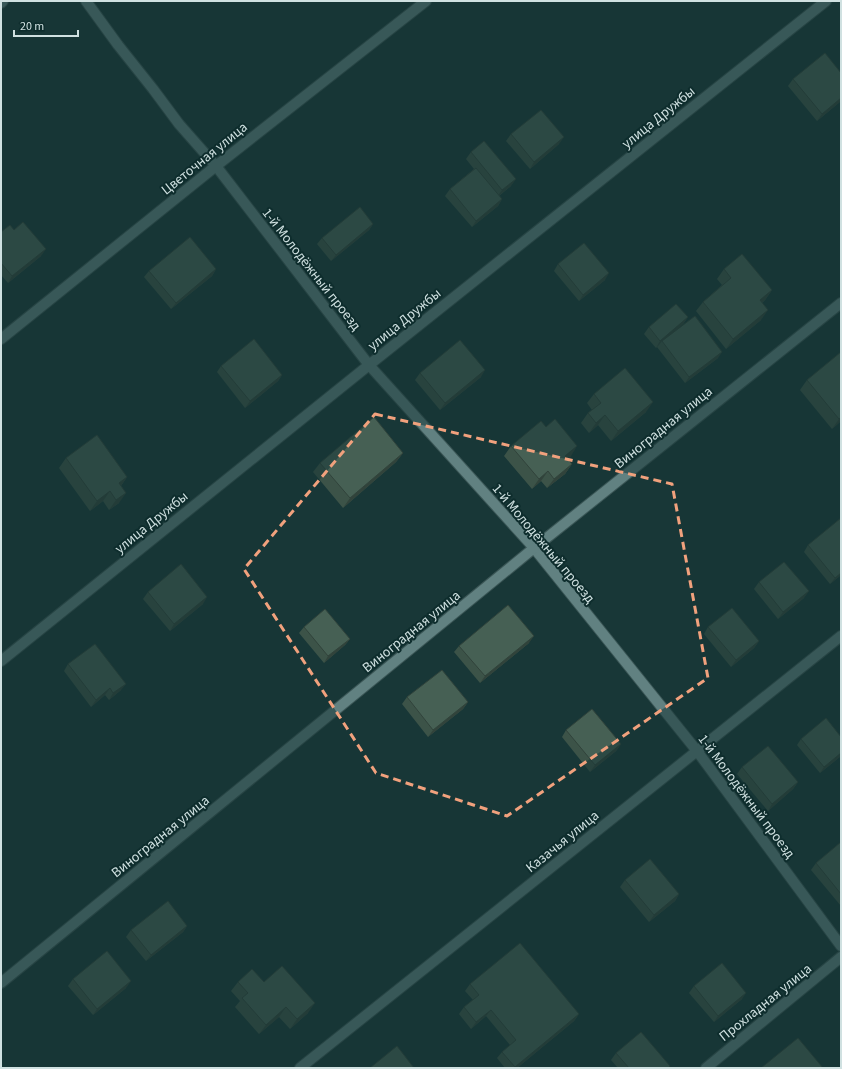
<svg xmlns="http://www.w3.org/2000/svg" width="842" height="1069" font-family="'Source Sans 3',sans-serif">
  <style>
    .lines { fill: none; stroke-linecap: round; stroke-linejoin: round }
    .minor-casing { stroke: #3a5555; stroke-width: 12 }
    .minor { stroke: #618181; stroke-width: 10 }
    .wall { fill: #3c5348 }
    .shaded-wall { fill: #31433b }
    .building { fill: #466054; stroke: #31433b }
    .marked { fill: none; stroke: #f1a17d; stroke-width: 3; stroke-dasharray: 8 5; stroke-linejoin: round }
    .labels { text-anchor: middle; stroke-width: 4; stroke-linejoin: round; paint-order: stroke }
    .street-label { font-size: 14px; fill: #d0e1e1; stroke: #0e2d2d }
  </style>
  <rect width="100%" height="100%" fill="#183737"/>
  <g class="lines">
    <g class="minor-casing">
      <g id="minor">
        <polyline points="86,1 118,45 153,89 179,124 216,166 369,365 534,548 697,751 841,946"/>
        <polyline points="1,3 3,1"/>
        <polyline points="1,339 216,166 426,1"/>
        <polyline points="1,661 369,365 826,1"/>
        <polyline points="1,983 534,548 841,303"/>
        <polyline points="300,1068 841,636"/>
        <polyline points="706,1068 841,957"/>
      </g>
    </g>
    <use href="#minor" class="minor"/>
  </g>
  <g class="wall">
    <polygon points="841,73 841,101 817,121 788,86 793,79"/>
    <polygon points="511,134 559,144 530,169 506,141"/>
    <polygon points="471,152 511,186 499,196 502,199 498,206 472,227 445,196 450,189 474,169 466,159"/>
    <polygon points="373,224 369,230 331,261 317,244 322,238"/>
    <polygon points="14,230 41,256 8,283 1,275 1,232"/>
    <polygon points="558,264 605,280 579,301 554,271"/>
    <polygon points="216,269 212,276 171,309 144,277 149,271"/>
    <polygon points="724,269 772,290 765,300 762,303 761,320 726,349 696,311 703,302 722,285 717,279"/>
    <polygon points="688,317 683,324 676,330 718,358 685,383 657,347 659,345 656,348 644,334 649,327"/>
    <polygon points="841,352 841,421 832,429 800,390 807,380"/>
    <polygon points="221,366 282,375 278,381 245,408 217,372"/>
    <polygon points="420,373 481,377 440,410 415,380"/>
    <polygon points="594,394 646,412 611,441 598,425 589,433 581,423 588,413 592,410 587,403"/>
    <polygon points="511,446 571,456 567,459 572,464 565,474 547,488 541,481 532,489 504,456"/>
    <polygon points="403,453 396,462 343,508 313,472 320,463"/>
    <polygon points="66,458 127,477 121,486 119,503 109,510 103,501 90,511 59,468"/>
    <polygon points="808,545 841,575 830,584 804,552"/>
    <polygon points="759,582 804,598 778,619 754,589"/>
    <polygon points="148,592 203,604 170,631 143,599"/>
    <polygon points="304,627 350,639 345,645 324,663 299,633"/>
    <polygon points="708,627 759,641 754,648 731,667 704,634"/>
    <polygon points="529,643 480,683 454,652 459,646"/>
    <polygon points="68,664 121,690 109,700 105,695 91,707 64,671"/>
    <polygon points="407,697 468,702 463,709 428,737 402,704"/>
    <polygon points="566,730 621,744 616,751 590,772 562,737"/>
    <polygon points="801,739 841,756 820,773 797,745"/>
    <polygon points="742,767 798,782 793,789 768,811 737,774"/>
    <polygon points="841,842 841,906 811,870 816,863"/>
    <polygon points="625,880 679,894 675,901 649,922 620,887"/>
    <polygon points="187,926 183,932 146,961 126,937 131,930"/>
    <polygon points="73,979 126,988 93,1015 68,986"/>
    <polygon points="238,982 264,982 308,1013 290,1029 279,1017 259,1034 235,1007 240,1001 231,991"/>
    <polygon points="470,984 579,1014 574,1021 517,1068 505,1068 497,1058 502,1052 510,1045 486,1016 471,1029 459,1014 464,1007 473,1000 465,991"/>
    <polygon points="694,986 742,999 714,1022 689,993"/>
    <polygon points="616,1053 669,1068 618,1068 611,1060"/>
  </g>
  <g class="shaded-wall">
    <polygon points="841,98 841,101 817,121 822,114"/>
    <polygon points="564,137 559,144 530,169 534,162"/>
    <polygon points="516,179 511,186 497,197 502,190"/>
    <polygon points="502,199 498,206 472,227 476,221"/>
    <polygon points="373,224 369,230 331,261 336,255"/>
    <polygon points="46,249 41,256 8,283 12,276"/>
    <polygon points="216,269 212,276 171,309 176,303"/>
    <polygon points="609,273 605,280 579,301 583,295"/>
    <polygon points="772,290 765,300 753,310 760,300"/>
    <polygon points="768,310 761,320 726,349 733,339"/>
    <polygon points="688,317 683,324 663,342 662,341 659,345 656,348 660,341"/>
    <polygon points="722,352 718,358 685,383 689,377"/>
    <polygon points="485,370 481,377 440,410 445,403"/>
    <polygon points="282,375 278,381 245,408 250,401"/>
    <polygon points="653,402 646,412 611,441 618,431"/>
    <polygon points="605,415 598,425 589,433 596,423"/>
    <polygon points="841,417 841,421 832,429 839,419"/>
    <polygon points="577,446 571,456 558,466 565,456"/>
    <polygon points="403,453 396,462 343,508 350,498"/>
    <polygon points="572,464 565,474 547,488 554,479"/>
    <polygon points="548,471 541,481 532,489 539,479"/>
    <polygon points="127,477 120,487 119,483"/>
    <polygon points="110,491 103,501 90,511 97,501"/>
    <polygon points="126,493 119,503 109,510 116,500"/>
    <polygon points="841,573 841,575 830,584 835,578"/>
    <polygon points="809,591 804,598 778,619 783,612"/>
    <polygon points="207,597 203,604 170,631 174,624"/>
    <polygon points="534,636 529,643 480,683 485,676"/>
    <polygon points="350,639 345,645 324,663 328,656"/>
    <polygon points="759,641 754,648 731,667 736,660"/>
    <polygon points="126,684 121,690 109,700 113,693"/>
    <polygon points="110,688 105,695 91,707 96,700"/>
    <polygon points="468,702 463,709 428,737 433,730"/>
    <polygon points="621,744 616,751 590,772 595,765"/>
    <polygon points="841,753 841,756 820,773 824,767"/>
    <polygon points="798,782 793,789 768,811 772,804"/>
    <polygon points="679,894 675,901 649,922 654,915"/>
    <polygon points="187,926 183,932 146,961 151,955"/>
    <polygon points="131,981 126,988 93,1015 97,1009"/>
    <polygon points="746,993 742,999 714,1022 718,1016"/>
    <polygon points="315,1003 308,1013 290,1029 297,1019"/>
    <polygon points="286,1007 279,1017 259,1034 266,1025"/>
    <polygon points="491,1010 486,1016 471,1029 476,1022"/>
    <polygon points="579,1014 574,1021 517,1068 514,1068"/>
  </g>
  <g class="building">
    <polygon points="825,53 841,73 841,98 822,114 793,79"/>
    <polygon points="541,110 564,137 534,162 511,134"/>
    <polygon points="484,141 516,179 502,190 471,152"/>
    <polygon points="476,168 502,199 476,221 450,189"/>
    <polygon points="360,207 373,224 336,255 322,238"/>
    <polygon points="23,222 46,249 12,276 1,263 1,232 10,225 14,230"/>
    <polygon points="190,237 216,269 176,303 149,271"/>
    <polygon points="584,243 609,273 583,295 558,264"/>
    <polygon points="742,254 772,290 760,300 768,310 733,339 703,302 731,278 724,269"/>
    <polygon points="676,304 688,317 660,341 649,327"/>
    <polygon points="695,316 722,352 689,377 662,341"/>
    <polygon points="254,339 282,375 250,401 221,366"/>
    <polygon points="460,340 485,370 445,403 420,373"/>
    <polygon points="841,352 841,417 839,419 807,380"/>
    <polygon points="625,368 653,402 618,431 605,415 596,423 588,413 601,403 594,394"/>
    <polygon points="374,417 403,453 350,498 320,463"/>
    <polygon points="555,419 577,446 565,456 572,464 554,479 548,471 539,479 511,446 541,421 546,427"/>
    <polygon points="97,435 127,477 119,483 126,493 116,500 110,491 97,501 66,458"/>
    <polygon points="841,518 841,573 835,578 808,545"/>
    <polygon points="784,562 809,591 783,612 759,582"/>
    <polygon points="181,564 207,597 174,624 148,592"/>
    <polygon points="508,605 534,636 485,676 459,646"/>
    <polygon points="732,608 759,641 736,660 708,627"/>
    <polygon points="325,609 350,639 328,656 304,627"/>
    <polygon points="95,644 126,684 113,693 110,688 96,700 68,664"/>
    <polygon points="442,670 468,702 433,730 407,697"/>
    <polygon points="592,709 621,744 595,765 566,730"/>
    <polygon points="826,718 841,737 841,753 824,767 801,739"/>
    <polygon points="768,746 798,782 772,804 742,767"/>
    <polygon points="841,842 841,894 816,863"/>
    <polygon points="650,859 679,894 654,915 625,880"/>
    <polygon points="168,901 187,926 151,955 131,930"/>
    <polygon points="520,943 579,1014 515,1067 502,1052 516,1040 491,1010 476,1022 464,1007 479,995 470,984"/>
    <polygon points="107,951 131,981 97,1009 73,979"/>
    <polygon points="722,963 746,993 718,1016 694,986"/>
    <polygon points="282,966 315,1003 297,1019 286,1007 266,1025 242,998 248,993 238,982 252,969 264,982"/>
    <polygon points="641,1032 670,1066 668,1068 629,1068 616,1053"/>
    <polygon points="798,1038 823,1068 761,1068"/>
    <polygon points="397,1046 414,1068 370,1068"/>
  </g>
  <path d="M0 0H842V1069H0ZM375 414 672 484 708 678 507 816 376 773 244 569Z" fill="#183737" fill-opacity=".55" fill-rule="evenodd"/>
  <path class="marked" d="M375 414 672 484 708 678 507 816 376 773 244 569Z"/>
  <g class="labels">
    <g class="street-label">
      <text transform="translate(658 117) rotate(-39)" y="5">улица Дружбы</text>
      <text transform="translate(204 158) rotate(-39)" y="5">Цветочная улица</text>
      <text transform="translate(312 269) rotate(52)" y="5">1-й Молодёжный проезд</text>
      <text transform="translate(404 319) rotate(-39)" y="5">улица Дружбы</text>
      <text transform="translate(663 427) rotate(-39)" y="5">Виноградная улица</text>
      <text transform="translate(151 522) rotate(-39)" y="5">улица Дружбы</text>
      <text transform="translate(544 543) rotate(50)" y="5">1-й Молодёжный проезд</text>
      <text transform="translate(411 631) rotate(-39)" y="5">Виноградная улица</text>
      <text transform="translate(747 796) rotate(53)" y="5">1-й Молодёжный проезд</text>
      <text transform="translate(160 836) rotate(-39)" y="5">Виноградная улица</text>
      <text transform="translate(562 841) rotate(-39)" y="5">Казачья улица</text>
      <text transform="translate(765 1002) rotate(-39)" y="5">Прохладная улица</text>
    </g>
  </g>
  <rect width="842" height="1069" fill="none" stroke="#d0e1e1" stroke-width="4"/>
  <path d="M14 30v6h64v-6" fill="none" stroke="#d0e1e1" stroke-width="2"/>
  <text x="20" y="30" font-size="12" fill="#d0e1e1" stroke="#0e2d2d" stroke-width="3" paint-order="stroke">20 m</text>
</svg>
